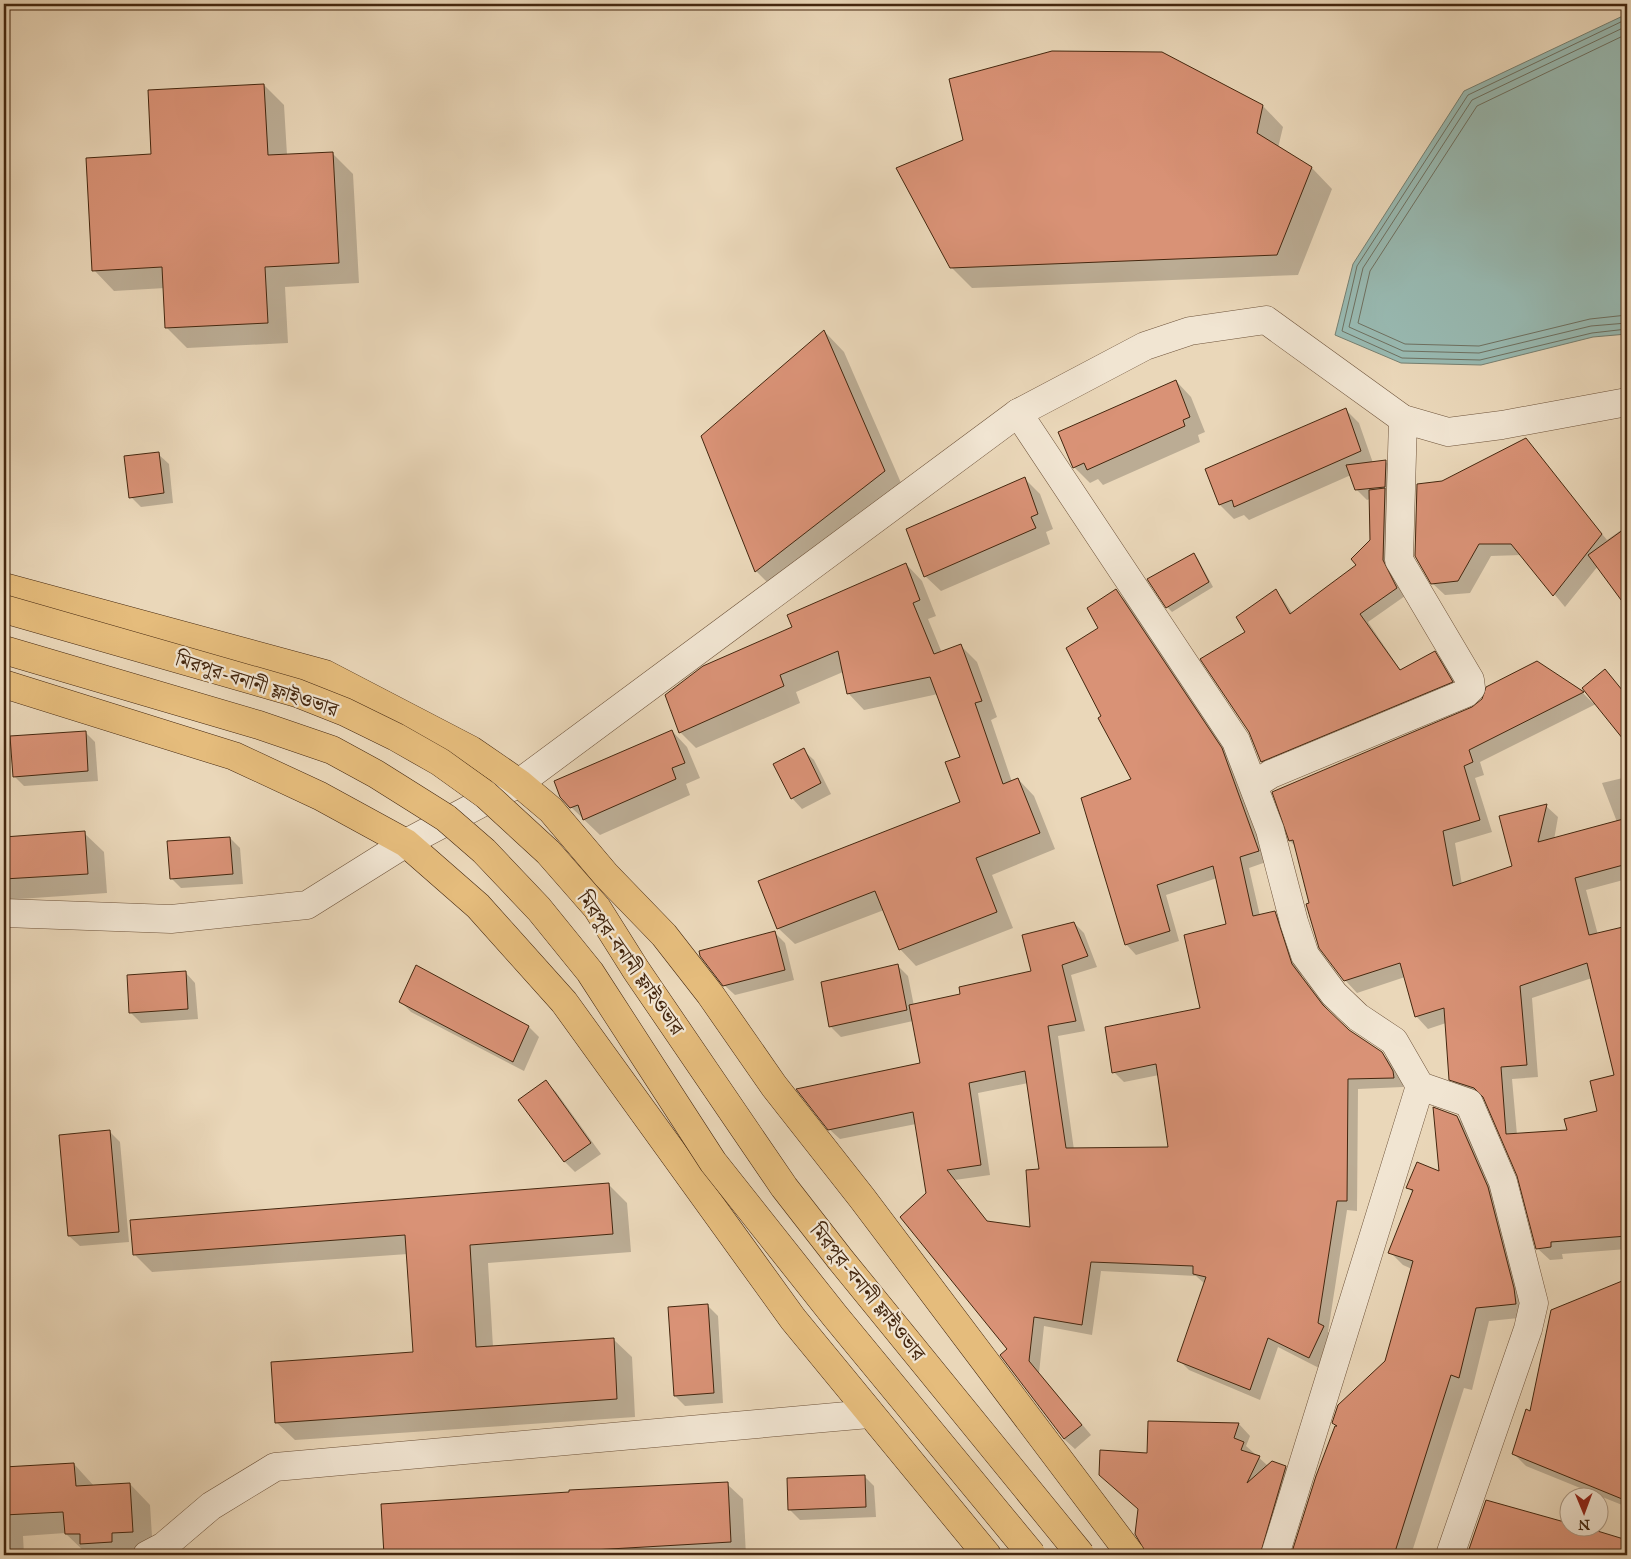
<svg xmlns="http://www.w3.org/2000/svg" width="1631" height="1559" font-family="'IM FELL Great Primer','Noto Serif Bengali',serif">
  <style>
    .water { fill: #98b9b1; stroke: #767f70 }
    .shadow { fill: #0003; fill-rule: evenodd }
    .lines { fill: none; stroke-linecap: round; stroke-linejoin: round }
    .shore { stroke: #6e7060; stroke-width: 1 }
    .building { fill: #d99276; stroke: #44270f; fill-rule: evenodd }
    .minor-casing { stroke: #6e533a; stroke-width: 29 }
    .major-casing { stroke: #44270f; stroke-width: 29 }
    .minor { stroke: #f1e5d2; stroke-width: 28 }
    .major { stroke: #e5bc7c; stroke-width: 28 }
    .major-bridge-casing { stroke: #44270f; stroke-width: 29; stroke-linecap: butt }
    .major-bridge { stroke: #e5bc7c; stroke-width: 28 }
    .labels { text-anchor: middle; stroke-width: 4.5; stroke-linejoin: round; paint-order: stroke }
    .street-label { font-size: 20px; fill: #44270f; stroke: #f1e5d2 }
  </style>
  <rect width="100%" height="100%" fill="#ead7b9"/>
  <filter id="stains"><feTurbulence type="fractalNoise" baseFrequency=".004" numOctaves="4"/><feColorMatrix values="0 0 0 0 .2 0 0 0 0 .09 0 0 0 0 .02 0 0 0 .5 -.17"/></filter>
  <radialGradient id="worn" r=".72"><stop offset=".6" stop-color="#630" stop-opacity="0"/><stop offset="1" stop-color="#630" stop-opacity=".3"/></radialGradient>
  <polygon class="water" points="1627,14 1627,334 1593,337 1481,365 1401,363 1335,335 1353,264 1464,91"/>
  <g class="shadow">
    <polygon points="264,85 284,105 287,155 332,153 353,174 359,283 285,287 288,343 187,348 167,328 165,288 114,291 94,270 152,156"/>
    <polygon points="1263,106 1283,127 1278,148 1312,168 1332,189 1298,275 972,288 951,267"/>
    <polygon points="824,331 844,352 905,492 776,591 756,571"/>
    <polygon points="1176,381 1191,397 1205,432 1198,435 1200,442 1103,485 1098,479 1090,483 1074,467"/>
    <polygon points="1345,409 1359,423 1373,463 1386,462 1396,472 1405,596 1368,622 1401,671 1435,653 1443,661 1460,690 1270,769 1262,761 1275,591 1283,599 1292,613 1358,565 1372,540 1370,499 1367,500 1356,489 1351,475 1249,520 1244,515 1234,519 1220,505 1207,470"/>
    <polygon points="1525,440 1607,540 1627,526 1627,606 1598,566 1565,607 1522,555 1491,556 1470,593 1445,595 1432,583 1443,482"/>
    <polygon points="158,454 169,464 173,503 141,507 131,497"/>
    <polygon points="1024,478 1040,494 1053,529 1046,532 1050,544 941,591 925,576"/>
    <polygon points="1194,554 1198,559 1213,587 1172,612 1167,607"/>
    <polygon points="906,564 922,581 936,616 928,619 942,653 961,646 977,662 997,717 991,720 1012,782 1018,779 1034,796 1055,849 992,875 1013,928 916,966 900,949 884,910 795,944 778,928 962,803 961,758 938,694 864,710 848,693 843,672 796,692 800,703 696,748 680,732 794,628"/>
    <path d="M1116 591 1126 601 1232 760 1269 861 1249 868 1260 916 1275 913 1285 923 1302 976 1332 1015 1348 1031 1382 1053 1392 1064 1403 1082V1087L1358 1089 1357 1211 1347 1210 1328 1332 1334 1338 1319 1368 1278 1347 1260 1400 1189 1370 1179 1360 1205 1284 1196 1276 1101 1271 1092 1335 1044 1326 1039 1373 1091 1435 1075 1449 1064 1439 1009 1349 927 1193 916 1124 840 1139 829 1129 921 1064 913 1021 841 1037 831 1027 898 966 908 976 914 1006 962 995 1033 972 1074 923 1084 933 1097 967 1071 975 1085 1031 1058 1036 1074 1150 1170 1148 1159 1075 1124 1082 1114 1072 1201 1009 1227 925 1217 878 1166 895 1179 941 1136 955 1126 944 1133 780 1102 716 1100 628ZM1028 1083 1041 1170 1031 1228 989 1223 955 1180 990 1175 978 1093Z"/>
    <path d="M1537 663 1583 693 1593 703 1605 671 1627 695V742L1596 704 1480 762 1484 775 1475 778 1492 832 1455 843 1462 885 1513 867 1546 806 1558 817 1554 840 1617 822 1602 783 1627 777V879L1586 890 1598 935 1627 927V1249L1562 1254 1563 1259 1550 1260 1537 1248 1519 1176 1486 1099 1463 1092 1451 1079 1446 1023 1428 1029 1416 1016 1405 977 1357 993 1345 980 1311 904 1295 846 1290 841ZM1592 978 1615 1076 1598 1112 1568 1132 1517 1135 1512 1079 1538 1077 1532 998Z"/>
    <polygon points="672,731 687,747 700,778 686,784 690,795 600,835 571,807"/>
    <polygon points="85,732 95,742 98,781 24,786 14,776"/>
    <polygon points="803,750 814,760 831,794 802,809 792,798"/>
    <polygon points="84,833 104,852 107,893 4,900 4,839"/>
    <polygon points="230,838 240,848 243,884 181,888 171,878"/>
    <polygon points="774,932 785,943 794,980 735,995 724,985"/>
    <polygon points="185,972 195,983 198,1019 141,1023 131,1013"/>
    <polygon points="401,1002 529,1027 539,1037 524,1071 411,1012"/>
    <polygon points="545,1081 556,1092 601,1154 575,1172 565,1162 520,1100"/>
    <polygon points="1457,1117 1470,1130 1501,1201 1528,1317 1489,1321 1472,1390 1464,1388 1411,1555 1293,1555 1317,1476 1336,1426 1334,1423 1386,1362 1412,1269 1403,1265 1390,1252 1413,1193 1408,1187 1441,1173"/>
    <polygon points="110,1132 120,1142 129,1242 80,1246 69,1236"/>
    <polygon points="609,1185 627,1203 631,1252 488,1263 493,1347 613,1339 632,1357 635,1417 295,1440 276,1422 415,1353 408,1254 152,1272 134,1254"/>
    <polygon points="1627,1280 1627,1507 1526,1466 1514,1454 1531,1413 1552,1311"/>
    <polygon points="707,1305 718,1316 723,1403 685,1406 675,1396"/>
    <polygon points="1239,1424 1250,1436 1246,1446 1255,1454 1268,1466 1286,1467 1297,1478 1273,1555 1150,1555 1147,1552 1148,1454"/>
    <polygon points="74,1464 94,1486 130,1484 150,1505 153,1552 132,1553 132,1555 87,1554 65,1533 23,1536 24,1555 4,1555 4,1468"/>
    <polygon points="864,1476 874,1486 876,1517 800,1520 790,1510"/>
    <polygon points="727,1484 743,1499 746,1555 385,1555 383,1505"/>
    <polygon points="1486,1501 1568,1524 1568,1526 1576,1526 1627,1541 1627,1555 1469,1555"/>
  </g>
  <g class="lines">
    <g class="shore">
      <polyline points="1627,19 1468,95 1357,266 1342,331 1402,358 1480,360 1592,333 1627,329"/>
      <polyline points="1627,26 1472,100 1363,268 1349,327 1403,351 1479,353 1591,326 1627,323"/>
      <polyline points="1627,34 1477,106 1370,271 1358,323 1405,344 1479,346 1590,319 1627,315"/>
    </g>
  </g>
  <g class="building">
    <polygon points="1052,51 1162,52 1263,105 1257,133 1312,167 1277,255 950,268 896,168 963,140 949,79"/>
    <polygon points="264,84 268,155 333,152 339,263 265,267 268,323 165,328 162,267 92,271 86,158 151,154 148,90"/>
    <polygon points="824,330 885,471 755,572 701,436"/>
    <polygon points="1176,380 1190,417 1183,420 1185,426 1087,470 1084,463 1073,468 1058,432"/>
    <polygon points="1346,408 1361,451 1234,507 1232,500 1219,505 1205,469"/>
    <polygon points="1526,438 1602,534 1553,596 1511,544 1479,544 1458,581 1431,584 1415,556 1417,484 1442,481"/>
    <polygon points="159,452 164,493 129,498 124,456"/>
    <polygon points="1386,460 1385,487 1355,490 1346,465"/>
    <polygon points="1025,477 1038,514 1031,517 1036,528 924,577 906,529"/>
    <polygon points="1385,488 1383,560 1397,588 1360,614 1400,670 1435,651 1453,682 1261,762 1249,732 1200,659 1245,632 1236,617 1276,589 1290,614 1356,565 1351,559 1370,540 1369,490"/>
    <polygon points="1627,527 1627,608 1588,555"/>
    <polygon points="1194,553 1209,582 1166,608 1147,579"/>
    <polygon points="906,563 920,600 913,603 934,654 961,644 982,701 975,703 1003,784 1018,778 1040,833 976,858 997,912 899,950 875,891 777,929 758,881 960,802 945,762 960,757 930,677 847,694 838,651 780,675 784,686 679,733 665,695 703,666 792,627 787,615"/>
    <path d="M1116 589 1222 748 1259 851 1240 857 1253 916 1275 911 1292 964 1323 1005 1349 1030 1382 1052 1393 1071 1394 1078 1348 1079 1347 1201H1337L1318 1323 1324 1326 1309 1358 1268 1338 1250 1390 1177 1361 1206 1277 1193 1274V1266L1091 1262 1082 1325 1034 1317 1029 1361 1082 1425 1064 1439 1000 1355 1007 1349 900 1217 926 1193 913 1112 828 1130 796 1089 920 1063 909 1005 960 994 959 987 1031 971 1022 935 1074 922 1088 956 1062 965 1076 1021 1048 1026 1066 1148 1168 1147 1156 1064 1112 1073 1105 1027 1200 1008 1184 935 1226 924 1213 866 1157 885 1170 931 1125 945 1081 798 1131 779 1098 718 1101 716 1066 648 1098 628 1087 608ZM1025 1071 1039 1169 1026 1170 1030 1227 987 1221 947 1170 981 1165 969 1083Z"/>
    <path d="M1537 661 1584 692 1469 750 1473 762 1464 766 1480 820 1443 831 1453 886 1512 866 1499 816 1547 804 1538 842 1627 818V864L1575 878 1589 935 1627 926V1236L1551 1242V1247L1536 1249 1517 1176 1483 1097 1474 1088 1449 1080 1444 1008 1415 1017 1400 963 1344 981 1319 948 1306 904 1309 903 1293 840 1289 841 1272 792 1472 707 1482 699 1486 687ZM1587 963 1614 1075 1590 1081 1597 1111 1564 1119 1567 1130 1506 1134 1501 1067 1527 1065 1520 986Z"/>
    <polygon points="1605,669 1627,696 1627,744 1582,688"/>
    <polygon points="672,730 685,763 672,768 676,779 583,820 578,805 570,808 560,797 554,781"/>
    <polygon points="86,731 88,771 13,777 10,736"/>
    <polygon points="804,748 821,783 791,799 773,764"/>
    <polygon points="85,831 88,874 4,879 4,837"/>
    <polygon points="230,837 233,874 170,879 167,841"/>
    <polygon points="775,931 785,970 723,986 700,956 699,951"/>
    <polygon points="898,964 907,1010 829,1027 821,982"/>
    <polygon points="416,965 529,1026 513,1062 399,1002"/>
    <polygon points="186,971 188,1009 129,1013 127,975"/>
    <polygon points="546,1080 591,1143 564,1162 518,1100"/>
    <polygon points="1433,1107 1457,1116 1488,1187 1514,1288 1516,1304 1476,1308 1459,1378 1451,1375 1394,1555 1291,1555 1316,1476 1335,1426 1337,1426 1332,1423 1338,1405 1385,1361 1413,1261 1388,1253 1413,1190 1406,1188 1417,1162 1439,1171"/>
    <polygon points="110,1130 119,1232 68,1236 59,1135"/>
    <polygon points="609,1183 613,1234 470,1245 476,1347 614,1338 617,1399 275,1423 271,1362 413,1352 405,1235 133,1255 130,1220"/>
    <polygon points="1627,1279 1627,1501 1512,1454 1526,1409 1530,1411 1551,1310"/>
    <polygon points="708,1304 714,1393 674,1396 668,1307"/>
    <polygon points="1148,1421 1239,1423 1234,1438 1244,1442 1241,1450 1260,1456 1247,1483 1272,1461 1286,1466 1260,1555 1152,1555 1146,1553 1135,1534 1138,1509 1099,1475 1100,1450 1147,1453"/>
    <polygon points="74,1463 76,1486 130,1483 133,1532 112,1533 112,1542 80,1544 80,1534 65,1534 63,1512 4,1515 4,1467"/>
    <polygon points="865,1475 866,1507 788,1510 787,1478"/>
    <polygon points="728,1482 731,1542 506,1555 384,1555 381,1504 569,1492 569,1490"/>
    <polygon points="1486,1500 1568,1523 1568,1526 1581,1526 1627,1540 1627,1555 1467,1555"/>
  </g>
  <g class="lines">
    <g class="minor-casing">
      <g id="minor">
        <polyline points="1018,413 1236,741 1270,830 1294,922 1305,955 1334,994 1358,1017 1394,1041 1420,1086 1469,1103 1503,1182 1534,1303 1528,1329 1450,1555"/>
        <polyline points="1254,785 1271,774 1466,693 1471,688 1470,680 1399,560 1403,419"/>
        <polyline points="4,913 171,919 307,905 406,843 519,783 1018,413 1145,346 1190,331 1266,320 1403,419 1448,432 1502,425 1627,402"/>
        <polyline points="147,1555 164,1546 211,1506 275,1467 869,1414"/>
        <polyline points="1275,1555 1420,1086"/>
      </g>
    </g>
    <g class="major-casing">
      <g id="major">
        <polyline points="4,587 325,674 471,750 519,783 551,810 606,875 664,935 710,994 774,1086 862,1198 1131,1555"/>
        <polyline points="4,684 234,756 320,796 406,843 478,906 564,1002 793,1319 987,1555"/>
      </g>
    </g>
    <use href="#minor" class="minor"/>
    <use href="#major" class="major"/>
    <g class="major-bridge-casing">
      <g id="major-bridge">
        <polyline points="4,609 297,693 345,712 396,737 440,762 486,795 548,852 597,908 636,970 784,1187 840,1259 1081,1555"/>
        <polyline points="4,650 259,725 332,750 376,774 446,818 484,851 539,909 590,972 713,1162 835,1316 1032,1555"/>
      </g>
    </g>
    <use href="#major-bridge" class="major-bridge"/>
  </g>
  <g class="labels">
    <g class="street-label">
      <text transform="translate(257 684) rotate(18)" y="7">মিরপুর-বনানী ফ্লাইওভার</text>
      <text transform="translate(631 963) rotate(55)" y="7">মিরপুর-বনানী ফ্লাইওভার</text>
      <text transform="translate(868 1292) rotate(51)" y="7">মিরপুর-বনানী ফ্লাইওভার</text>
    </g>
  </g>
  <rect width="1631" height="1559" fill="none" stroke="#ead7b9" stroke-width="20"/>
  <rect x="5" y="5" width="1621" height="1549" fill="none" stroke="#44270f" stroke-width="2.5"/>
  <rect x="10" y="10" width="1611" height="1539" fill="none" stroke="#44270f"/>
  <g transform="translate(1584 1512) rotate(179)"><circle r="24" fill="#f1e5d2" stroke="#ac9984"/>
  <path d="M0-4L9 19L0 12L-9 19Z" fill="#8f2418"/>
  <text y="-8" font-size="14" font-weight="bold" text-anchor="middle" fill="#44270f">N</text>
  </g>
  <rect width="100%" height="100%" filter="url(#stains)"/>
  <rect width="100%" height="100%" fill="url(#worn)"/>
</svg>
